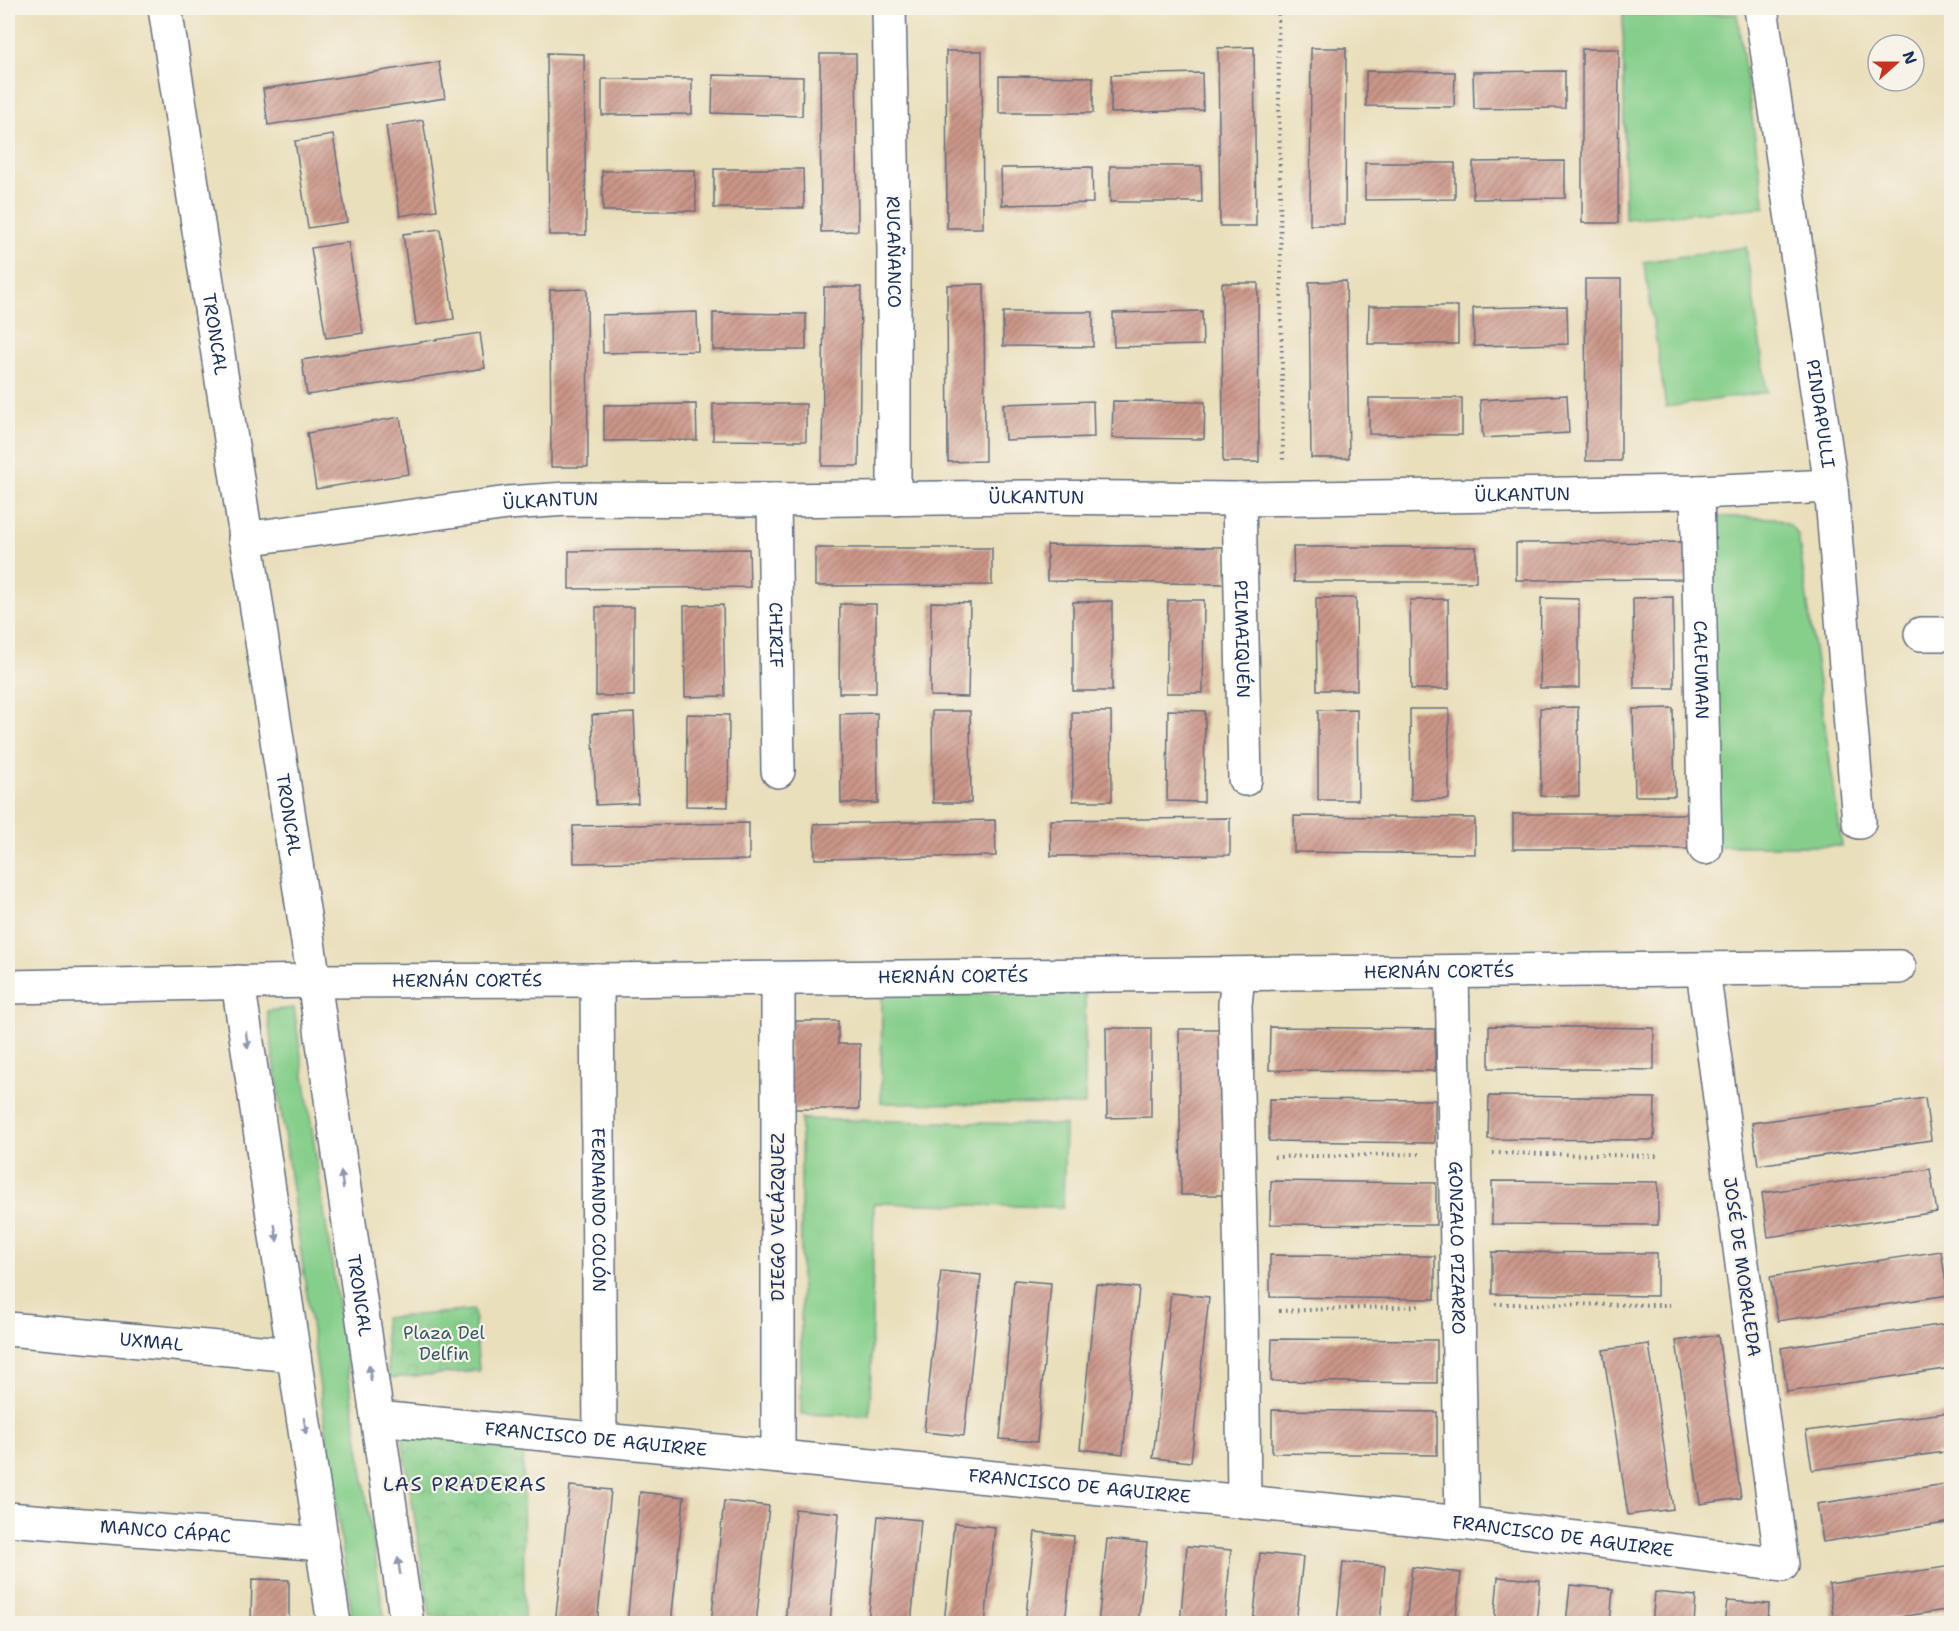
<svg xmlns="http://www.w3.org/2000/svg" width="1959" height="1631" font-family="'Shantell Sans',sans-serif">
  <style>
    .built { fill: #f0d5bc }
    .grass { fill: #86cf8b; stroke: #507f74; stroke-width: 1.5 }
    .park { fill: url(#park-crowns); stroke: #507f74; stroke-width: 1.5 }
    .building { fill: url(#building-hatch) }
    .lines { fill: none; stroke-linecap: round; stroke-linejoin: round }
    .minor-casing { stroke: #636d7f; stroke-width: 36 }
    .path { stroke: #636d7f; stroke-width: 4; stroke-dasharray: 1.5 4.5; stroke-linecap: butt }
    .minor { stroke: #fff; stroke-width: 33 }
    .oneway { fill: #8d97ae }
    .labels { text-anchor: middle; stroke-width: 4.5; stroke-linejoin: round; paint-order: stroke }
    .street-label { font-size: 18px; fill: #1b2f5e; stroke: #f7f3e8 }
    .park-label { font-size: 18px; fill: #365769; stroke: #f7f3e8 }
    .neighbourhood-label { font-size: 20px; letter-spacing: 1.5px; fill: #1b2f5e; stroke: #f7f3e8 }
  </style>
  <defs>
    <pattern id="park-crowns" width="20" height="18" patternUnits="userSpaceOnUse" patternTransform="scale(1.5)"><rect width="20" height="18" fill="#86cf8b"/><path d="M2 6a3 3 0 1 1 6 0M12 15a3 3 0 1 1 6 0" fill="none" stroke="#73b27a"/></pattern>
    <pattern id="building-hatch" width="6" height="6" patternUnits="userSpaceOnUse" patternTransform="scale(1.5)"><rect width="6" height="6" fill="#cb9688"/><path d="M-1 1l2-2M0 6l6-6M5 7l2-2" fill="none" stroke="#a47b72"/></pattern>
  </defs>
  <rect width="100%" height="100%" fill="#f7f3e8"/>
  <filter id="ink" filterUnits="userSpaceOnUse"><feTurbulence type="fractalNoise" baseFrequency=".0167" numOctaves="2"/><feDisplacementMap in="SourceGraphic" scale="12" xChannelSelector="R" yChannelSelector="G"/><feConvolveMatrix kernelMatrix="1 2 1 2 8 2 1 2 1" color-interpolation-filters="sRGB"/></filter>
  <filter id="wash" filterUnits="userSpaceOnUse"><feTurbulence type="fractalNoise" baseFrequency=".008" numOctaves="4" result="noise"/><feDisplacementMap in="SourceGraphic" scale="24" xChannelSelector="R" yChannelSelector="G"/><feGaussianBlur stdDeviation="1.35" result="paint"/><feColorMatrix in="noise" values="0 0 0 0 0 0 0 0 0 0 0 0 0 0 0 0 0 1.4 0 .05"/><feComposite in="paint" operator="in"/></filter>
  <g filter="url(#wash)">
    <rect width="100%" height="100%" fill="#e9dfbb"/>
    <polygon class="built" points="1951,998 1952,998 1951,1131 1938,1000"/>
    <g class="grass">
      <polygon points="1623,14 1737,14 1765,207 1625,219"/>
      <polygon points="1746,247 1767,392 1666,407 1644,262"/>
      <polygon points="1702,516 1774,518 1789,524 1798,535 1842,846 1713,846"/>
      <polygon points="882,992 1085,994 1085,1105 881,1103"/>
      <polygon points="294,1008 385,1623 353,1623 267,1011"/>
      <polygon points="801,1119 1065,1125 1063,1207 874,1203 870,1416 801,1414"/>
    </g>
    <g class="park">
      <polygon points="474,1310 479,1371 389,1378 384,1318"/>
      <polygon points="401,1431 523,1450 524,1623 505,1623 430,1616"/>
    </g>
    <g id="blocks">
      <g class="building">
        <polygon points="1254,47 1256,226 1220,226 1218,48"/>
        <polygon points="1311,48 1346,48 1345,225 1310,225"/>
        <polygon points="1582,49 1619,49 1618,223 1582,223"/>
        <polygon points="946,51 982,51 983,228 947,228"/>
        <polygon points="547,53 584,54 586,235 549,235"/>
        <polygon points="820,54 856,54 858,231 821,232"/>
        <polygon points="439,62 445,98 268,125 263,89"/>
        <polygon points="1366,71 1455,72 1454,107 1366,106"/>
        <polygon points="1565,71 1565,108 1474,109 1473,72"/>
        <polygon points="1202,73 1203,110 1111,113 1111,75"/>
        <polygon points="713,75 803,77 802,116 712,113"/>
        <polygon points="999,76 1093,77 1093,113 999,113"/>
        <polygon points="602,79 692,79 692,114 602,115"/>
        <polygon points="423,120 437,210 400,216 386,126"/>
        <polygon points="333,135 347,222 308,228 295,141"/>
        <polygon points="1565,161 1565,198 1473,199 1473,162"/>
        <polygon points="1365,163 1455,163 1455,199 1365,200"/>
        <polygon points="1110,166 1201,166 1202,202 1110,202"/>
        <polygon points="1092,167 1093,203 1002,205 1001,168"/>
        <polygon points="714,169 803,169 804,208 714,208"/>
        <polygon points="695,170 696,211 603,211 602,171"/>
        <polygon points="440,229 454,319 416,325 403,234"/>
        <polygon points="348,242 363,333 326,338 311,248"/>
        <polygon points="1585,279 1621,279 1621,461 1586,461"/>
        <polygon points="1346,281 1349,458 1311,458 1309,282"/>
        <polygon points="1222,283 1258,283 1259,462 1223,462"/>
        <polygon points="984,284 985,461 948,462 947,285"/>
        <polygon points="824,287 861,287 859,466 822,466"/>
        <polygon points="587,289 588,467 551,467 550,290"/>
        <polygon points="1369,306 1458,306 1458,344 1368,344"/>
        <polygon points="1567,306 1568,344 1474,346 1473,308"/>
        <polygon points="1202,311 1203,345 1114,347 1113,313"/>
        <polygon points="697,312 698,351 603,353 602,315"/>
        <polygon points="1003,312 1093,312 1093,347 1003,346"/>
        <polygon points="713,313 806,314 806,350 713,350"/>
        <polygon points="480,333 485,368 307,395 302,360"/>
        <polygon points="1567,395 1569,433 1483,438 1480,400"/>
        <polygon points="1369,398 1462,398 1462,435 1369,434"/>
        <polygon points="1093,401 1094,437 1005,440 1003,404"/>
        <polygon points="1113,401 1205,402 1204,439 1112,438"/>
        <polygon points="696,404 697,440 604,441 604,405"/>
        <polygon points="713,404 806,404 806,441 713,440"/>
        <polygon points="400,417 409,474 316,489 307,433"/>
        <polygon points="1694,542 1694,579 1516,580 1516,543"/>
        <polygon points="1047,545 1225,547 1225,584 1047,581"/>
        <polygon points="1293,547 1476,547 1476,582 1294,582"/>
        <polygon points="815,548 992,548 992,585 815,586"/>
        <polygon points="749,549 750,587 569,589 569,551"/>
        <polygon points="1673,597 1674,688 1634,688 1633,598"/>
        <polygon points="1316,598 1356,598 1357,690 1317,690"/>
        <polygon points="1541,598 1579,599 1579,688 1540,688"/>
        <polygon points="1448,599 1449,689 1411,689 1410,600"/>
        <polygon points="1168,600 1204,600 1203,693 1166,693"/>
        <polygon points="1112,601 1112,691 1073,691 1073,602"/>
        <polygon points="931,602 970,603 968,697 930,696"/>
        <polygon points="840,604 876,604 876,693 839,693"/>
        <polygon points="723,605 725,696 685,697 684,606"/>
        <rect x="596" y="607" width="38" height="89"/>
        <polygon points="1578,707 1579,796 1541,796 1540,708"/>
        <polygon points="1673,708 1675,796 1635,796 1633,709"/>
        <polygon points="1357,709 1358,800 1318,800 1318,710"/>
        <polygon points="1410,709 1449,709 1449,799 1411,800"/>
        <polygon points="1168,710 1205,711 1204,802 1167,801"/>
        <polygon points="932,711 970,711 971,803 933,803"/>
        <polygon points="1072,712 1111,712 1112,801 1073,801"/>
        <polygon points="634,713 638,803 596,805 592,715"/>
        <polygon points="877,713 878,803 841,803 840,714"/>
        <polygon points="687,714 729,715 728,807 686,806"/>
        <rect x="1513" y="814" width="184" height="35"/>
        <polygon points="1294,816 1475,818 1475,854 1294,852"/>
        <polygon points="1230,818 1230,855 1051,856 1050,820"/>
        <polygon points="995,820 996,856 815,859 814,824"/>
        <polygon points="749,823 749,860 574,863 573,826"/>
        <polygon points="789,1021 838,1021 838,1044 860,1044 859,1109 789,1109"/>
        <polygon points="1489,1026 1654,1028 1654,1070 1489,1068"/>
        <polygon points="1270,1027 1435,1029 1435,1071 1269,1070"/>
        <polygon points="1106,1028 1151,1028 1151,1117 1107,1118"/>
        <polygon points="1179,1029 1222,1029 1224,1195 1181,1195"/>
        <polygon points="1489,1096 1655,1098 1654,1140 1488,1139"/>
        <polygon points="1925,1098 1931,1140 1758,1165 1752,1123"/>
        <polygon points="1269,1099 1435,1100 1435,1143 1269,1141"/>
        <polygon points="1930,1169 1937,1212 1768,1237 1762,1193"/>
        <polygon points="1271,1181 1436,1183 1436,1225 1270,1224"/>
        <polygon points="1492,1181 1658,1182 1658,1225 1492,1224"/>
        <polygon points="1941,1251 1948,1295 1778,1321 1770,1277"/>
        <polygon points="1492,1252 1657,1253 1657,1296 1492,1294"/>
        <polygon points="1270,1255 1435,1256 1435,1299 1270,1297"/>
        <polygon points="941,1271 981,1275 964,1436 924,1432"/>
        <polygon points="1014,1280 1051,1283 1037,1442 1000,1439"/>
        <polygon points="1096,1284 1139,1288 1123,1454 1080,1449"/>
        <polygon points="1171,1293 1209,1297 1191,1462 1153,1458"/>
        <polygon points="1952,1323 1952,1368 1787,1392 1781,1348"/>
        <polygon points="1718,1335 1741,1498 1700,1504 1676,1341"/>
        <polygon points="1272,1339 1437,1340 1437,1383 1271,1381"/>
        <polygon points="1649,1344 1673,1509 1628,1515 1603,1350"/>
        <polygon points="1272,1410 1437,1412 1437,1455 1272,1453"/>
        <polygon points="1952,1412 1952,1451 1812,1470 1806,1431"/>
        <polygon points="1952,1483 1952,1522 1823,1542 1817,1504"/>
        <polygon points="570,1486 611,1490 597,1624 555,1624"/>
        <polygon points="640,1492 684,1497 671,1624 627,1624"/>
        <polygon points="724,1501 769,1506 756,1624 711,1624"/>
        <polygon points="795,1509 839,1513 830,1624 785,1624"/>
        <polygon points="878,1516 921,1520 911,1624 868,1624"/>
        <polygon points="954,1523 995,1527 985,1624 944,1624"/>
        <polygon points="1035,1532 1074,1536 1065,1624 1025,1624"/>
        <polygon points="1107,1539 1147,1543 1138,1624 1098,1624"/>
        <polygon points="1187,1546 1231,1550 1224,1624 1180,1624"/>
        <polygon points="1260,1553 1303,1557 1296,1624 1253,1624"/>
        <polygon points="1343,1562 1385,1566 1380,1624 1337,1624"/>
        <polygon points="1952,1566 1952,1609 1853,1624 1834,1624 1829,1584"/>
        <polygon points="1412,1567 1461,1573 1455,1624 1406,1624"/>
        <polygon points="1498,1577 1540,1580 1536,1624 1494,1624"/>
        <polygon points="252,1579 289,1580 289,1620 251,1619"/>
        <polygon points="1570,1585 1613,1589 1610,1624 1566,1624"/>
        <polygon points="1655,1592 1696,1596 1694,1624 1652,1624"/>
        <polygon points="1727,1601 1769,1604 1768,1624 1724,1624"/>
      </g>
    </g>
  </g>
  <g filter="url(#ink)">
    <use href="#blocks" fill-opacity="0" stroke="#636d7f" stroke-width="1.5"/>
    <g class="lines">
      <g class="minor-casing">
        <g id="minor">
          <path id="s1" d="M165 8 314 981 407 1624"/>
          <path id="s2" d="M889 8 894 252V499"/>
          <path id="s3" d="M1761 8 1831 486 1859 822"/>
          <path id="s4" d="M1697 492 1705 848"/>
          <path id="s5" d="M1239 499 1245 779"/>
          <path id="s6" d="M774 500 778 771"/>
          <path id="s7" d="M245 539 508 503 567 499 774 500 1027 497 1239 499 1697 492 1831 486"/>
          <polyline points="1921,634 1952,634"/>
          <path id="s8" d="M1452 972 1462 1523"/>
          <polyline points="1238,975 1235,1005 1242,1312 1244,1502"/>
          <polyline points="778,979 778,1456"/>
          <path id="s9" d="M597 980 600 1438"/>
          <polyline points="238,982 334,1624"/>
          <path id="s10" d="M8 987 314 981 597 980 1899 967"/>
          <path id="s11" d="M8 1329 294 1355"/>
          <path id="s12" d="M377 1418 1462 1523 1782 1565 1703 970"/>
          <path id="s13" d="M8 1519 322 1544"/>
        </g>
      </g>
      <g class="path">
        <polyline points="1278,8 1283,463"/>
        <polyline points="1493,1153 1657,1156"/>
        <polyline points="1274,1157 1419,1154"/>
        <polyline points="1495,1304 1670,1305"/>
        <polyline points="1279,1311 1421,1306"/>
      </g>
      <use href="#minor" class="minor"/>
    </g>
    <defs><path id="oneway-solid" d="M-6-.8H1V-3.2L6.5 0L1 3.2V.8H-6Z" transform="scale(1.5)"/></defs>
    <g class="oneway">
      <use href="#oneway-solid" transform="translate(247 1040) rotate(82)"/>
      <use href="#oneway-solid" transform="translate(342 1180) rotate(-98)"/>
      <use href="#oneway-solid" transform="translate(276 1233) rotate(81)"/>
      <use href="#oneway-solid" transform="translate(370 1373) rotate(-98)"/>
      <use href="#oneway-solid" transform="translate(305 1426) rotate(82)"/>
      <use href="#oneway-solid" transform="translate(399 1566) rotate(-98)"/>
    </g>
  </g>
  <g class="labels">
    <g class="street-label">
      <text dy="6" stroke="none"><textPath href="#s2" startOffset="244">RUCAÑANCO</textPath></text>
      <text dy="6" stroke="none"><textPath href="#s1" startOffset="330">TRONCAL</textPath></text>
      <text dy="6" stroke="none"><textPath href="#s3" startOffset="410">PINDAPULLI</textPath></text>
      <text dy="6" stroke="none"><textPath href="#s7" startOffset="1280">ÜLKANTUN</textPath></text>
      <text dy="6" stroke="none"><textPath href="#s7" startOffset="794">ÜLKANTUN</textPath></text>
      <text dy="6" stroke="none"><textPath href="#s7" startOffset="308">ÜLKANTUN</textPath></text>
      <text dy="6" stroke="none"><textPath href="#s6" startOffset="135">CHIRIF</textPath></text>
      <text dy="6" stroke="none"><textPath href="#s5" startOffset="140">PILMAIQUÉN</textPath></text>
      <text dy="6" stroke="none"><textPath href="#s4" startOffset="178">CALFUMAN</textPath></text>
      <text dy="6" stroke="none"><textPath href="#s1" startOffset="816">TRONCAL</textPath></text>
      <text dy="6" stroke="none"><textPath href="#s10" startOffset="1431">HERNÁN CORTÉS</textPath></text>
      <text dy="6" stroke="none"><textPath href="#s10" startOffset="945">HERNÁN CORTÉS</textPath></text>
      <text dy="6" stroke="none"><textPath href="#s10" startOffset="459">HERNÁN CORTÉS</textPath></text>
      <text dy="6" stroke="none"><textPath href="#s9" startOffset="230">FERNANDO COLÓN</textPath></text>
      <text transform="translate(778 1217) rotate(-90)" y="6">DIEGO VELÁZQUEZ</text>
      <text dy="6" stroke="none"><textPath href="#s8" startOffset="276">GONZALO PIZARRO</textPath></text>
      <text transform="translate(1742 1267) rotate(82)" y="6">JOSÉ DE MORALEDA</text>
      <text dy="6" stroke="none"><textPath href="#s1" startOffset="1302">TRONCAL</textPath></text>
      <text dy="6" stroke="none"><textPath href="#s11" startOffset="144">UXMAL</textPath></text>
      <text dy="6" stroke="none"><textPath href="#s12" startOffset="220">FRANCISCO DE AGUIRRE</textPath></text>
      <text dy="6" stroke="none"><textPath href="#s12" startOffset="706">FRANCISCO DE AGUIRRE</textPath></text>
      <text dy="6" stroke="none"><textPath href="#s13" startOffset="158">MANCO CÁPAC</textPath></text>
      <text dy="6" stroke="none"><textPath href="#s12" startOffset="1192">FRANCISCO DE AGUIRRE</textPath></text>
    </g>
    <g class="park-label">
      <text x="444" y="1339">Plaza Del<tspan x="444" dy="21">Delfin</tspan></text>
    </g>
    <g class="neighbourhood-label">
      <text x="465" y="1491">LAS PRADERAS</text>
    </g>
  </g>
  <rect width="1959" height="1631" fill="none" stroke="#f7f3e8" stroke-width="30"/>
  <g transform="translate(1896 63) rotate(69)"><circle r="28" fill="#f7f3e8" stroke="#9fa5b1" stroke-width="1.5"/>
  <path d="M0-4.5L10 22L0 15L-10 22Z" fill="#c8321e"/>
  <text y="-9" font-size="16" font-weight="bold" text-anchor="middle" fill="#1b2f5e">N</text>
  </g>
</svg>
